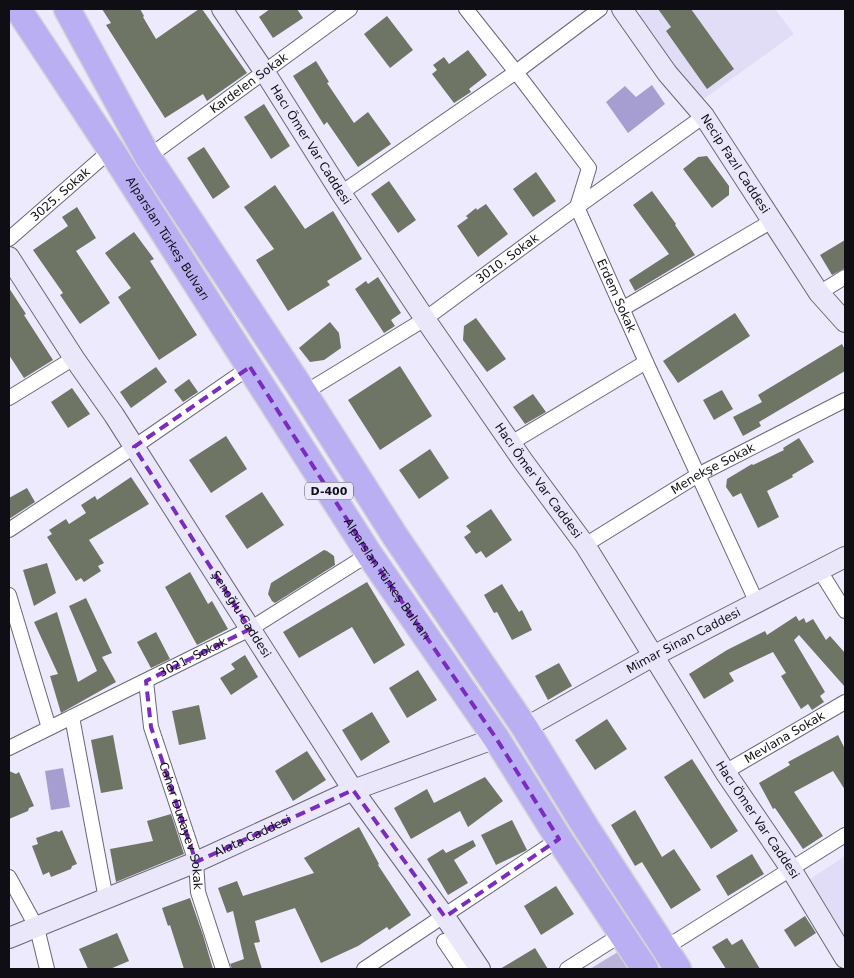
<svg xmlns="http://www.w3.org/2000/svg" width="854" height="978" font-family="'DejaVu Sans',sans-serif">
  <style>
    .built { fill: #e1ddf7 }
    .green { fill: #bbb5db }
    .water { fill: #a69ed1 }
    .building { fill: #6e7565 }
    .lines { fill: none; stroke-linecap: round; stroke-linejoin: round }
    .street-casing { stroke: #696777; stroke-width: 16 }
    .secondary-casing { stroke: #696777; stroke-width: 22 }
    .highway-casing { stroke: #d4d4d5; stroke-width: 29 }
    .street { stroke: #fff; stroke-width: 14 }
    .secondary { stroke: #eae7fb; stroke-width: 20 }
    .highway { stroke: #baaff3; stroke-width: 26 }
    .marked { fill: none; stroke: #7b2cbf; stroke-width: 4; stroke-dasharray: 10 6; stroke-linejoin: round }
    .labels { text-anchor: middle; stroke-width: 4; stroke-linejoin: round; paint-order: stroke }
    .shield { fill: #edeafd; stroke: #52505a; stroke-width: 1 }
    .shield-label { font-size: 11px; font-weight: bold; fill: #0f0e14 }
    .street-label { font-size: 12px; fill: #0f0e14; stroke: #edeafd }
  </style>
  <rect width="100%" height="100%" fill="#edeafd"/>
  <g class="built">
    <polygon points="641,9 775,9 794,34 701,101 638,23"/>
    <polygon points="845,856 845,946 811,893 810,879"/>
  </g>
  <polygon class="green" points="621,950 633,969 590,969"/>
  <g class="water">
    <polygon points="652,85 665,104 628,133 606,102 625,86 636,97"/>
    <polygon points="63,768 70,807 51,810 45,771"/>
  </g>
  <g class="building">
    <polygon points="102,9 140,9 144,16 143,17 156,39 199,9 202,9 247,73 207,101 203,94 165,118 106,25 111,23"/>
    <polygon points="270,9 297,9 303,18 273,38 259,17"/>
    <polygon points="658,9 691,9 734,69 707,89 666,31 671,27"/>
    <polygon points="387,16 413,50 390,68 364,34"/>
    <polygon points="468,50 487,75 469,89 471,92 454,103 432,74 437,70 433,65 444,57 449,64"/>
    <polygon points="316,61 329,82 327,83 354,123 368,112 391,144 358,167 327,122 324,125 293,76"/>
    <polygon points="264,104 290,146 271,159 244,117"/>
    <polygon points="204,147 230,187 213,199 187,158"/>
    <polygon points="707,156 729,186 729,195 712,208 683,169 698,157"/>
    <polygon points="536,172 556,201 533,217 513,189"/>
    <polygon points="389,181 416,220 398,233 371,194"/>
    <polygon points="275,185 305,229 333,211 362,259 327,281 330,285 288,311 256,260 274,249 244,207"/>
    <polygon points="652,191 676,224 675,225 695,255 635,291 629,280 669,254 633,205"/>
    <polygon points="486,204 508,234 478,257 457,226 468,218 466,216 476,208 477,210"/>
    <polygon points="77,207 96,238 76,251 110,303 80,324 60,295 63,293 33,250 68,226 62,217"/>
    <polygon points="134,232 154,259 150,261 197,335 159,360 118,297 131,288 105,253"/>
    <polygon points="845,240 845,268 832,275 820,255"/>
    <polygon points="378,277 401,313 391,320 395,326 384,333 355,289 366,281 368,284"/>
    <polygon points="9,288 26,314 24,315 53,360 24,378 9,355"/>
    <polygon points="735,313 750,336 678,383 663,361"/>
    <polygon points="476,318 506,359 487,372 463,340 464,326"/>
    <polygon points="330,322 339,333 341,348 324,360 310,362 299,348"/>
    <polygon points="842,344 845,350 845,371 759,422 761,426 743,436 733,417 762,402 758,395"/>
    <polygon points="400,366 432,416 380,450 348,400"/>
    <polygon points="156,367 167,382 131,408 120,392"/>
    <polygon points="189,379 198,392 183,402 174,390"/>
    <polygon points="72,388 90,414 68,428 51,402"/>
    <polygon points="722,390 733,409 714,420 703,400"/>
    <polygon points="533,394 546,412 525,424 513,407"/>
    <polygon points="226,436 247,469 211,493 189,460"/>
    <polygon points="799,438 814,462 792,475 793,477 767,491 779,517 758,528 741,493 733,497 726,487 727,479 752,464 753,465 784,450 783,448"/>
    <polygon points="430,449 449,478 419,499 399,470"/>
    <polygon points="131,477 149,504 89,540 104,563 98,566 101,571 84,582 81,578 76,581 47,537 52,534 49,530 66,519 69,524 86,513 81,505 95,496 97,500"/>
    <polygon points="27,488 35,502 9,519 9,498"/>
    <polygon points="262,492 284,525 247,549 225,516"/>
    <polygon points="491,509 512,540 486,558 481,551 476,554 464,537 471,532 466,526"/>
    <polygon points="324,550 327,551 334,556 335,565 275,603 272,601 268,594 271,583"/>
    <polygon points="47,563 56,593 34,606 23,570"/>
    <polygon points="190,572 208,604 212,601 228,629 197,645 165,587"/>
    <polygon points="367,582 405,645 374,664 352,627 299,658 283,632"/>
    <polygon points="502,584 519,612 522,610 532,630 512,640 497,612 494,613 484,595"/>
    <polygon points="86,598 112,653 102,657 116,682 61,713 50,676 58,674 34,622 57,612 78,682 97,671 69,606"/>
    <polygon points="796,616 799,621 804,618 806,623 813,619 826,640 830,636 845,653 845,687 799,635 794,640 825,692 820,696 824,702 812,710 808,704 801,709 781,676 786,673 773,652 729,673 734,681 704,699 689,674 727,650 765,631 767,635"/>
    <polygon points="156,632 170,659 151,668 137,642"/>
    <polygon points="245,655 258,677 231,695 220,678 235,669 231,664"/>
    <polygon points="559,663 572,686 548,700 535,676"/>
    <polygon points="418,670 437,700 407,718 389,688"/>
    <polygon points="199,705 206,739 179,745 172,711"/>
    <polygon points="372,712 390,742 361,761 342,730"/>
    <polygon points="607,719 627,749 595,770 575,740"/>
    <polygon points="113,735 123,789 101,793 91,740"/>
    <polygon points="838,735 845,749 845,790 833,771 794,792 823,836 803,849 775,808 773,809 759,783 790,765 788,762"/>
    <polygon points="307,751 326,780 293,801 275,771"/>
    <polygon points="692,759 738,831 711,849 664,777"/>
    <polygon points="9,771 16,774 19,772 34,806 29,808 28,811 9,819"/>
    <polygon points="485,777 503,801 468,827 460,811 411,839 394,808 427,789 434,803"/>
    <polygon points="635,810 662,857 674,849 701,890 671,909 642,862 635,866 611,825"/>
    <polygon points="171,814 184,854 116,882 110,849 153,841 147,821"/>
    <polygon points="512,820 527,850 496,865 481,835"/>
    <polygon points="359,827 379,864 378,865 411,915 389,930 387,927 358,946 321,963 295,908 255,921 260,942 254,943 262,969 232,969 230,964 244,959 233,911 227,913 218,888 237,881 243,896 314,873 304,858"/>
    <polygon points="62,830 77,864 72,866 71,869 51,877 49,872 43,875 32,846 38,844 36,838 56,831 59,832"/>
    <polygon points="473,840 476,846 454,860 468,883 448,895 427,859 443,849 446,853"/>
    <polygon points="752,854 764,874 728,896 716,876"/>
    <polygon points="556,886 574,914 541,935 524,906"/>
    <polygon points="190,898 203,935 213,969 184,969 170,925 168,926 162,908"/>
    <polygon points="805,916 816,933 795,947 784,930"/>
    <polygon points="117,933 129,961 110,969 88,969 79,949"/>
    <polygon points="727,938 732,945 742,939 760,969 726,969 712,947"/>
    <polygon points="535,948 548,969 500,969"/>
  </g>
  <g class="lines">
    <g class="street-casing">
      <g id="street">
        <path id="s1" d="M466 9 516 72 589 168 577 207 646 362 757 603"/>
        <path id="s2" d="M148 157 350 9"/>
        <polyline points="341,193 516,72 600,9"/>
        <path id="s3" d="M9 239 111 150"/>
        <polyline points="819,293 845,277"/>
        <polyline points="622,309 772,221"/>
        <path id="s4" d="M304 393 425 319 577 207 704 116"/>
        <polyline points="9,398 74,358"/>
        <polyline points="511,443 646,362"/>
        <polyline points="9,530 134,447 250,367"/>
        <path id="s5" d="M585 545 698 475 845 400"/>
        <polyline points="820,571 845,611"/>
        <polyline points="9,595 49,728"/>
        <path id="s6" d="M146 681 151 727 196 862 198 892 223 969"/>
        <polyline points="72,717 106,899"/>
        <path id="s7" d="M9 748 250 629 369 554"/>
        <path id="s8" d="M725 772 845 702"/>
        <polyline points="9,877 37,928 47,969"/>
        <polyline points="444,941 463,969"/>
        <polyline points="665,948 845,835"/>
        <polyline points="364,969 559,839"/>
        <polyline points="567,969 622,934"/>
      </g>
    </g>
    <g class="secondary-casing">
      <g id="secondary">
        <path id="s9" d="M222 9 264 71 341 193 425 319 523 461 585 545 725 772 791 869 845 958"/>
        <path id="s10" d="M622 9 667 73 704 116 819 293 845 322"/>
        <path id="s11" d="M9 257 74 358 114 415 353 790 445 917 480 969"/>
        <path id="s12" d="M525 728 653 656 845 557"/>
        <path id="s13" d="M9 938 196 862 353 790 496 738"/>
      </g>
    </g>
    <g class="highway-casing">
      <g id="highway">
        <path id="s14" d="M18 9 111 150 369 554 496 738 559 839 645 969"/>
        <polyline points="67,9 148,157 304,393 395,536 525,728 585,826 678,969"/>
      </g>
    </g>
    <use href="#street" class="street"/>
    <use href="#secondary" class="secondary"/>
    <use href="#highway" class="highway"/>
  </g>
  <path class="marked" d="M250 367 369 554 496 738 559 839 445 917 353 790 196 862 151 727 146 681 250 629 134 447Z"/>
  <g class="labels">
    <rect class="shield" x="305" y="482.5" width="48" height="17" rx="4"/>
    <g class="shield-label">
      <text x="329" y="495">D-400</text>
    </g>
    <g class="street-label">
      <text dy="4" stroke="none"><textPath href="#s2" startOffset="125">Kardelen Sokak</textPath></text>
      <text dy="4" stroke="none"><textPath href="#s9" startOffset="162">Hacı Ömer Var Caddesi</textPath></text>
      <text dy="4" stroke="none"><textPath href="#s10" startOffset="192">Necip Fazıl Caddesi</textPath></text>
      <text dy="4" stroke="none"><textPath href="#s3" startOffset="68">3025. Sokak</textPath></text>
      <text dy="4" stroke="none"><textPath href="#s14" startOffset="274">Alparslan Türkeş Bulvarı</textPath></text>
      <text dy="4" stroke="none"><textPath href="#s4" startOffset="244">3010. Sokak</textPath></text>
      <text dy="4" stroke="none"><textPath href="#s1" startOffset="339">Erdem Sokak</textPath></text>
      <text dy="4" stroke="none"><textPath href="#s5" startOffset="149">Menekşe Sokak</textPath></text>
      <text dy="4" stroke="none"><textPath href="#s9" startOffset="568">Hacı Ömer Var Caddesi</textPath></text>
      <text dy="4" stroke="none"><textPath href="#s14" startOffset="679">Alparslan Türkeş Bulvarı</textPath></text>
      <text dy="4" stroke="none"><textPath href="#s11" startOffset="426">Şenoğlu Caddesi</textPath></text>
      <text dy="4" stroke="none"><textPath href="#s12" startOffset="181">Mimar Sinan Caddesi</textPath></text>
      <text dy="4" stroke="none"><textPath href="#s7" startOffset="205">3021. Sokak</textPath></text>
      <text dy="4" stroke="none"><textPath href="#s8" startOffset="69">Mevlana Sokak</textPath></text>
      <text dy="4" stroke="none"><textPath href="#s9" startOffset="972">Hacı Ömer Var Caddesi</textPath></text>
      <text dy="4" stroke="none"><textPath href="#s6" startOffset="150">Cahar Dudayev Sokak</textPath></text>
      <text dy="4" stroke="none"><textPath href="#s13" startOffset="264">Alata Caddesi</textPath></text>
    </g>
  </g>
  <rect width="854" height="978" fill="none" stroke="#0f0e14" stroke-width="20"/>
</svg>
